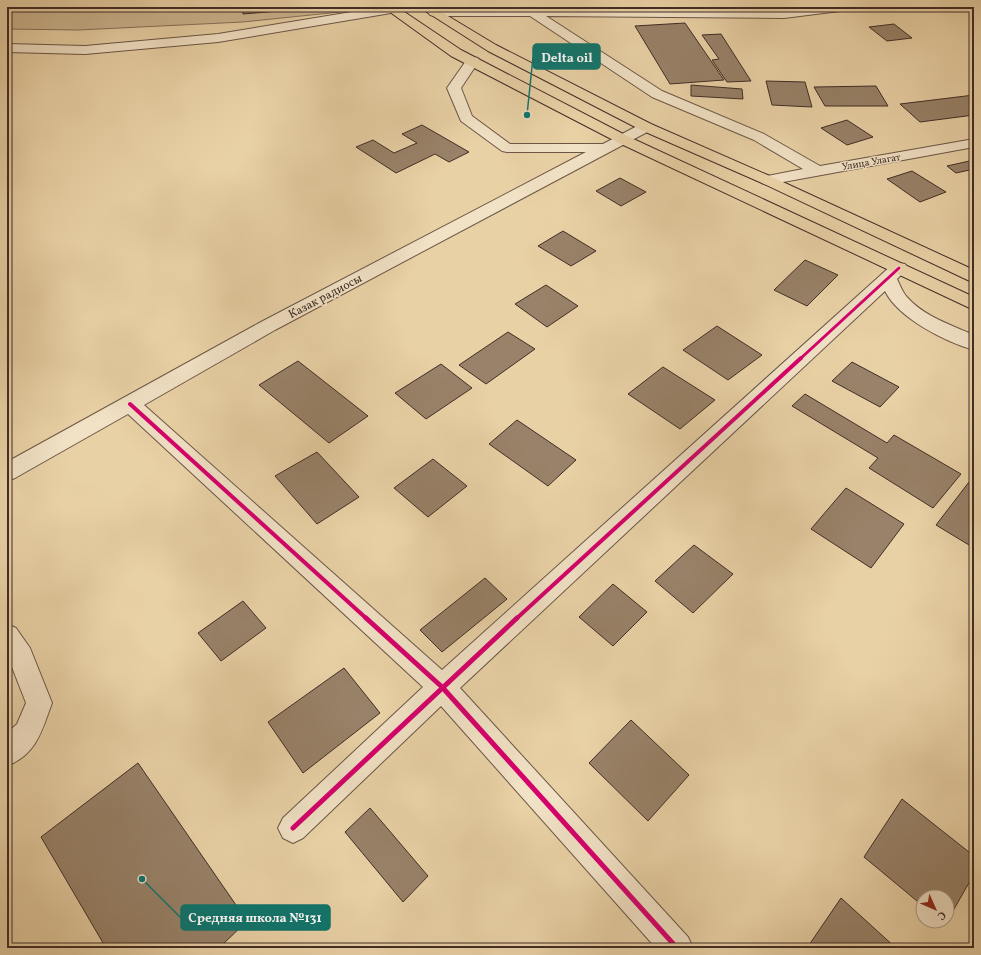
<svg xmlns="http://www.w3.org/2000/svg" width="981" height="955" font-family="Vollkorn,serif">
  <style>
    .green { fill: #ccb590; stroke: #86715b }
    .building { fill: #988269; stroke: #412d26 }
    .lines { fill: none; stroke-linecap: round; stroke-linejoin: round }
    .minor-casing { stroke: #6b5646; stroke-width: 2 }
    .major-casing { stroke: #412d26; stroke-width: 2 }
    .minor { fill: #f1e1c5; fill-rule: evenodd }
    .major { fill: #e9d1a6; fill-rule: evenodd }
    .cycleway-far2-casing { stroke: #f1e1c5; stroke-width: 5 }
    .cycleway-far1-casing { stroke: #f1e1c5; stroke-width: 6 }
    .cycleway-casing { stroke: #f1e1c5; stroke-width: 8 }
    .cycleway-far2 { stroke: #d6006c; stroke-width: 3 }
    .cycleway-far1 { stroke: #d6006c; stroke-width: 4 }
    .cycleway { stroke: #d6006c; stroke-width: 5 }
    .labels { text-anchor: middle; stroke-width: 3; stroke-linejoin: round; paint-order: stroke }
    .far-street-label { font-size: 10px; fill: #412d26; stroke: #f1e1c5 }
    .street-label { font-size: 12px; fill: #412d26; stroke: #f1e1c5 }
    .leader { fill: none; stroke: #0f766e; stroke-width: 1.5 }
    .callout-dot { fill: #0f766e; stroke: #f1e1c5; stroke-width: 1.5 }
    .callout { fill: #0f766e; stroke: #0f766e; stroke-width: 1.5 }
    .callout-label { font-size: 13px; text-anchor: middle; font-weight: bold; fill: #fff }
  </style>
  <rect width="100%" height="100%" fill="#e9d1a6"/>
  <filter id="stains"><feTurbulence type="fractalNoise" baseFrequency=".005" numOctaves="4"/><feColorMatrix values="0 0 0 0 .2 0 0 0 0 .09 0 0 0 0 .02 0 0 0 .5 -.17"/></filter>
  <radialGradient id="worn" r=".72"><stop offset=".6" stop-color="#630" stop-opacity="0"/><stop offset="1" stop-color="#630" stop-opacity=".3"/></radialGradient>
  <polygon class="green" points="7,7 365,7 369,9 243,22 78,30 7,29"/>
  <g class="building">
    <polygon points="243,7 302,7 303,9 243,14"/>
    <polygon points="696,7 755,7 756,9 699,11"/>
    <polygon points="685,23 724,80 670,84 635,26"/>
    <polygon points="894,24 912,38 887,41 869,27"/>
    <polygon points="721,34 751,81 727,82 712,60 719,59 702,35"/>
    <polygon points="766,81 805,82 812,107 772,105"/>
    <polygon points="691,85 742,89 743,99 691,96"/>
    <polygon points="876,86 888,106 825,106 814,87"/>
    <polygon points="974,95 974,115 920,122 900,104"/>
    <polygon points="847,120 873,137 847,145 821,128"/>
    <polygon points="422,125 469,152 449,162 435,154 396,173 356,147 373,140 394,153 417,143 402,134"/>
    <polygon points="974,160 974,169 956,173 947,166"/>
    <polygon points="912,171 946,192 920,202 887,179"/>
    <polygon points="620,178 646,192 621,206 596,191"/>
    <polygon points="563,231 596,251 571,266 538,246"/>
    <polygon points="805,260 838,275 807,306 774,290"/>
    <polygon points="546,285 578,306 547,327 515,304"/>
    <polygon points="717,326 762,355 728,380 683,350"/>
    <polygon points="508,332 535,349 486,384 459,365"/>
    <polygon points="298,361 368,416 329,443 259,385"/>
    <polygon points="852,362 899,387 880,407 832,381"/>
    <polygon points="441,364 472,388 426,419 395,393"/>
    <polygon points="663,367 715,400 680,429 628,394"/>
    <polygon points="805,394 887,443 894,435 961,474 933,508 869,468 878,458 792,406"/>
    <polygon points="517,420 576,460 548,486 489,444"/>
    <polygon points="317,452 359,497 317,524 275,476"/>
    <polygon points="433,459 467,486 428,517 394,488"/>
    <polygon points="969,482 974,485 974,548 936,525"/>
    <polygon points="846,488 904,524 871,568 811,529"/>
    <polygon points="694,545 733,574 693,613 655,581"/>
    <polygon points="485,578 507,599 442,652 420,630"/>
    <polygon points="613,584 647,612 613,646 579,617"/>
    <polygon points="243,601 266,628 221,661 198,633"/>
    <polygon points="344,668 380,713 303,773 268,722"/>
    <polygon points="631,720 689,775 648,821 589,763"/>
    <polygon points="138,763 247,921 219,948 106,948 41,837"/>
    <polygon points="902,799 974,856 974,874 945,925 941,921 947,921 947,897 923,897 923,906 864,857"/>
    <polygon points="370,808 428,876 403,902 345,832"/>
    <polygon points="841,898 896,948 807,948"/>
  </g>
  <g class="lines">
    <g class="minor-casing">
      <g id="minor">
        <polygon points="382,7 396,7 397,9 395,12 391,13 218,42 85,54 7,52 7,44 85,46 218,34"/>
        <polygon points="812,7 846,7 844,10 840,11 784,18 546,16 662,91 764,134 820,166 974,139 974,147 767,185 762,183 759,180 762,177 803,169 754,140 652,97 530,16 434,16 430,15 428,12 430,9 434,8 784,10"/>
        <path d="M473 57 478 58 479 61 461 88 472 116 510 144H603L641 124 646 123 651 124 653 127 651 130 275 330 144 405 442 670 893 264 899 263 905 264 908 268 897 279C900 285 902 291 906 296 923 316 951 325 974 335V350C946 342 898 318 885 291L460 688 688 937 693 948H656L441 706 303 838 293 843 283 838 278 828 283 818 423 687 128 414 15 478 7 481V462L261 322 586 152H507L502 151 461 121 447 88 468 58Z"/>
        <path d="M7 624 16 628 30 648 52 703C42 730 37 754 7 766V733L17 724 26 703 10 662 7 657Z"/>
      </g>
    </g>
    <g class="major-casing">
      <g id="major">
        <polygon points="383,7 397,7 461,50 629,137 974,297 974,310 619,143 451,56"/>
        <polygon points="419,7 433,7 496,45 651,124 772,177 974,270 974,283 762,183 641,130 488,51"/>
      </g>
    </g>
    <use href="#minor" class="minor"/>
    <use href="#major" class="major"/>
    <g class="cycleway-far2-casing">
      <polyline id="cycleway-far2" points="800,359 899,268"/>
    </g>
    <g class="cycleway-far1-casing">
      <g id="cycleway-far1">
        <polyline points="130,404 367,619"/>
        <polyline points="516,619 801,358"/>
      </g>
    </g>
    <g class="cycleway-casing">
      <g id="cycleway">
        <polyline points="366,618 442,687 677,948"/>
        <polyline points="293,828 517,618"/>
      </g>
    </g>
    <use href="#cycleway-far2" class="cycleway-far2"/>
    <use href="#cycleway-far1" class="cycleway-far1"/>
    <use href="#cycleway" class="cycleway"/>
  </g>
  <g class="labels">
    <g class="far-street-label">
      <text transform="translate(871 161) rotate(-10)" y="4">Улица Улагат</text>
    </g>
    <g class="street-label">
      <text transform="translate(325 296) rotate(-28)" y="4">Казак радиосы</text>
    </g>
  </g>
  <path class="leader" d="M527 115L533 57M142 879L181 918"/>
  <g class="callout-dot">
    <circle cx="527" cy="115" r="4"/>
    <circle cx="142" cy="879" r="4"/>
  </g>
  <g class="callout">
    <rect x="533" y="44" width="67" height="25" rx="4"/>
    <rect x="181" y="905" width="149" height="25" rx="4"/>
  </g>
  <g class="callout-label">
    <text x="567" y="62">Delta oil</text>
    <text x="255" y="922">Средняя школа №131</text>
  </g>
  <rect width="981" height="955" fill="none" stroke="#e9d1a6" stroke-width="24"/>
  <rect x="8" y="8" width="965" height="939" fill="none" stroke="#412d26" stroke-width="2"/>
  <rect x="12" y="12" width="957" height="931" fill="none" stroke="#412d26"/>
  <g transform="translate(935 909) rotate(135)"><circle r="19" fill="#f1e1c5" stroke="#ab9985"/>
  <path d="M0-3L7 15L0 10L-7 15Z" fill="#8f2418"/>
  <text y="-6" font-size="11" font-weight="bold" text-anchor="middle" fill="#412d26">С</text>
  </g>
  <rect width="100%" height="100%" filter="url(#stains)"/>
  <rect width="100%" height="100%" fill="url(#worn)"/>
</svg>
